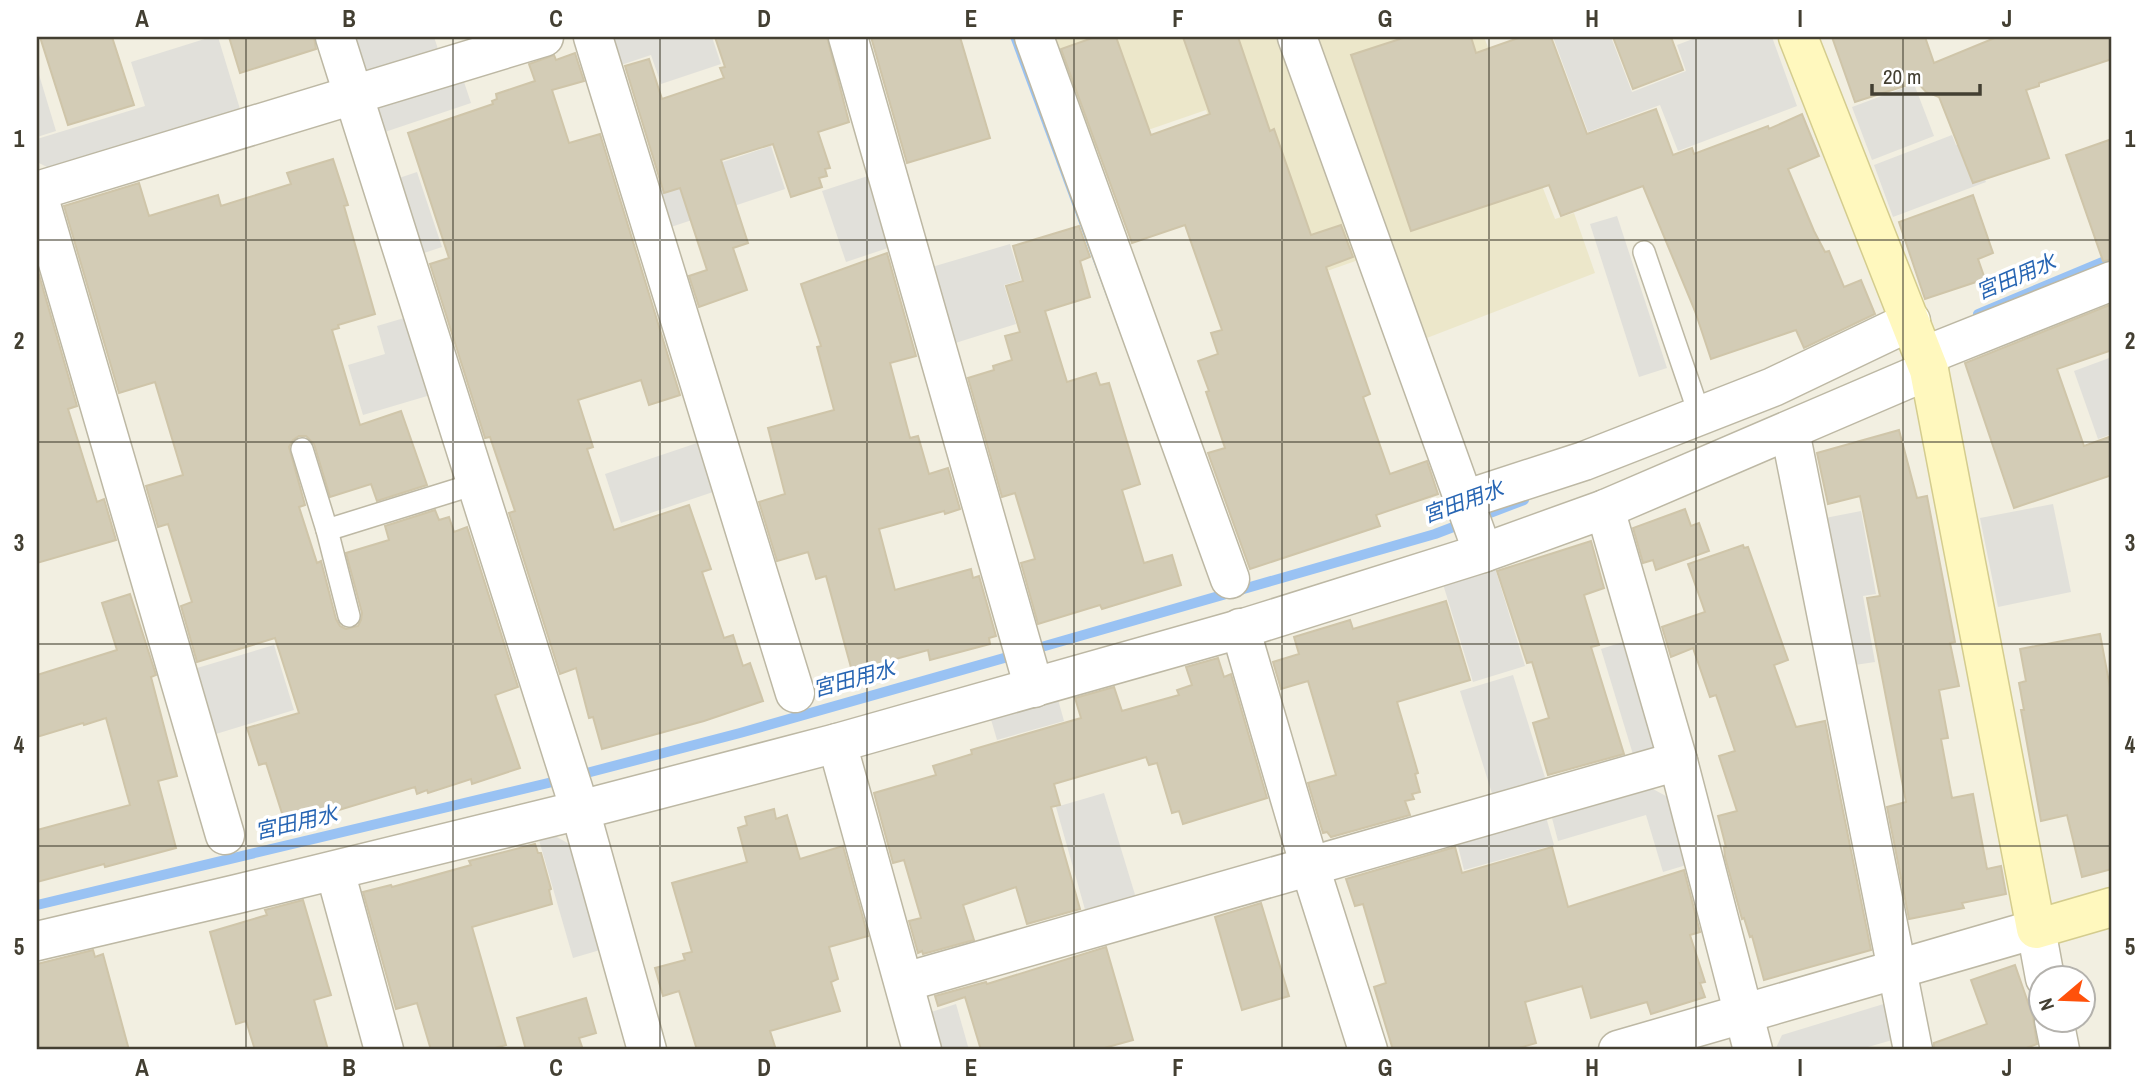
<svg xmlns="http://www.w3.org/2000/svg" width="2149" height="1087" font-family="'Archivo Narrow','Noto Sans JP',sans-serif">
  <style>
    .education { fill: #ece7ca }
    .parking { fill: #e1e0da }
    .water { fill: #99c2f3 }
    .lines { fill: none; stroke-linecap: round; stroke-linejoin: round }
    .stream { stroke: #99c2f3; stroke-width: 10 }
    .building { fill: #d3ccb6; stroke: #cfc5a9; stroke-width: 2 }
    .lane-casing { stroke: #bdb8a4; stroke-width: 24 }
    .street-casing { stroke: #bdb8a4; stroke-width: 41 }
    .secondary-casing { stroke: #d4cc8e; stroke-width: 41 }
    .lane { stroke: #fff; stroke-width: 21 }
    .street { stroke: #fff; stroke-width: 38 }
    .secondary { stroke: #fff8be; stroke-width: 38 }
    .grid { fill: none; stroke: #433f32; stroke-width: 2; stroke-opacity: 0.55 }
    .labels { text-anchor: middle; stroke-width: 7; stroke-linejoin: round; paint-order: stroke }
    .water-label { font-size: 21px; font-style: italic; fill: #2765b3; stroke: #fff }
    .neatline { fill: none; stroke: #433f32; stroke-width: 2.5 }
    .grid-label { font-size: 23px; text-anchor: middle; font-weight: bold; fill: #433f32 }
  </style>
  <rect width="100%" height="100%" fill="#f2efe1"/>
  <g class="education">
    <polygon points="1042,37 1287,37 1364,258 1270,291 1206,110 1084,152"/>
    <polygon points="1310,37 1484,37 1555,219 1574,213 1595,273 1419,341"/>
  </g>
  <g class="parking">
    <polygon points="211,37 218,37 240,109 49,168 39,163 37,139 145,106 131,62"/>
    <polygon points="360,37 434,37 438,49 358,75 347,41"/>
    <polygon points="611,37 712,37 721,64 661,84 651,55 621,65"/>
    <polygon points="1553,37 1611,37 1632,92 1686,71 1677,45 1698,37 1772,37 1797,106 1678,151 1660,105 1588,132"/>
    <polygon points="37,68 56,131 37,137"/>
    <polygon points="463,79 471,103 376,135 374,109"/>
    <polygon points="1914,84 1934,136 1872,160 1852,107"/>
    <polygon points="1952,135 1956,145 1970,140 1986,182 1893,217 1874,165"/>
    <polygon points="771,146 785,189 665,229 651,186"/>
    <polygon points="417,172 442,247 415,256 390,181"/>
    <polygon points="877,173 897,245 846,262 822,191"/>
    <polygon points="1617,216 1667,368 1639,377 1590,224"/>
    <polygon points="1010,244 1021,280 1004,285 1016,324 949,345 925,269"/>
    <polygon points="411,316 434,394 363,415 348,365 385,354 377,326"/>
    <polygon points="2112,357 2112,434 2098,439 2074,371"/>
    <polygon points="706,440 722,489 621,523 605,474"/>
    <polygon points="2053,504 2071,592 1998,607 1980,518"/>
    <polygon points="1861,511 1876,594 1863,596 1875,662 1848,666 1820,519"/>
    <polygon points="1495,568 1525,666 1473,682 1443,584"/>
    <polygon points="1629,640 1660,745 1635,761 1601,649"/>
    <polygon points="274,645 294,710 206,737 187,671"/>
    <polygon points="1513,675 1547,784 1494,800 1460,691"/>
    <polygon points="1057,696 1064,721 997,740 990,716"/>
    <polygon points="1653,789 1675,801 1693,863 1663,872 1646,815 1558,841 1552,818"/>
    <polygon points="1104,793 1136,898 1086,913 1056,807"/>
    <polygon points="1546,817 1554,845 1464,870 1457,842"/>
    <polygon points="555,836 571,845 600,950 573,958 539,840"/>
    <polygon points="1900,999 1906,1036 1858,1050 1775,1050 1782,1035"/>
    <polygon points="956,1004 969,1050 935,1050 925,1014"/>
  </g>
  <polygon class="water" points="1010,37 1016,37 1215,589"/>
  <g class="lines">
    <g class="stream">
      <polyline points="1978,314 2112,258"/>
      <polyline points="1031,650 1435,534 1524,500"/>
      <polyline points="579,775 740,733 1018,654"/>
      <polyline points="37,905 565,779"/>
    </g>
  </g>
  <g class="building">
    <polygon points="40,37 112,37 134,105 68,125"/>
    <polygon points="229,37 314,37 316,49 240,73"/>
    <polygon points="715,37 827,37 849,122 818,132 830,168 825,169 827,176 819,178 822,187 791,197 773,144 721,160 748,243 733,248 747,290 699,307 689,276 707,270 680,188 664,193 625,66 649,59 662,99 724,78 720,68 725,67"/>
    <polygon points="871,37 960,37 990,138 907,163"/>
    <polygon points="1095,37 1116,37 1151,135 1210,114 1183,37 1238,37 1270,131 1274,129 1311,235 1341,225 1353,257 1326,267 1370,394 1363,397 1390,474 1427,461 1438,494 1376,515 1380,526 1250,569 1208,453 1225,448 1206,392 1209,391 1198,361 1218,354 1211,333 1222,330 1185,225 1132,243 1061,49"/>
    <polygon points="1406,37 1471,37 1476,53 1521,37 1551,37 1587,134 1656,109 1673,155 1692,148 1694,154 1768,126 1769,129 1802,114 1819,156 1788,169 1814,231 1825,252 1829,251 1844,287 1861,280 1875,314 1804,348 1796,330 1711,359 1695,311 1643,186 1561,216 1549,185 1411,231 1351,55"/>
    <polygon points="1613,37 1671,37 1683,70 1633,89"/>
    <polygon points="1832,37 1925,37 1934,63 1997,37 2112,37 2112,59 2039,83 2039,86 2026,90 2049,158 1973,183 1939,97 1926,92 1917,82 1855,102"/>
    <polygon points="575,53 584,81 552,90 569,143 600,134 680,395 649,405 641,380 578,400 593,447 587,449 614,530 689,505 711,569 702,572 724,638 733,635 743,666 750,663 763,701 704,721 602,749 593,717 589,718 576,668 560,674 509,513 515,511 490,437 485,438 430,264 449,258 408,133 493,104 492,101 497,99 496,94 535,81 529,64 554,55 556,60"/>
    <polygon points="2112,139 2112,260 2103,261 2066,155"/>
    <polygon points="333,159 348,205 344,206 375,314 338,325 339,328 332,330 360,425 401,411 427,485 377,501 371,484 330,497 314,444 306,436 299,436 293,440 289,447 305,505 299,507 317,563 321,561 336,619 340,626 346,629 358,626 361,620 362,613 346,553 389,540 385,526 435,510 439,520 449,517 454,532 467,527 518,687 495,695 520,768 472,784 471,779 428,793 427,790 417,794 415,787 286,826 266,763 259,765 247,728 299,713 275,638 197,662 181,606 192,602 168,524 158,527 146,486 183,475 155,382 119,393 64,206 139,183 149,216 218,195 221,206 291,184 287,173"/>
    <polygon points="1973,195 1993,253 1978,259 1985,279 1925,299 1899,222"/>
    <polygon points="1079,226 1090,257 1080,261 1090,297 1045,311 1067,382 1096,373 1100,385 1109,383 1140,484 1122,490 1144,563 1172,555 1181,585 1102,609 1100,605 1038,624 1021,563 1035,559 1015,493 1002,497 968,378 994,370 993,366 1012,360 1005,336 1020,332 1006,286 1023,281 1013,246"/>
    <polygon points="887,253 916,356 890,363 910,438 918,436 929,474 948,468 960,509 945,514 944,511 879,529 895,590 971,569 973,578 979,576 996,636 989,638 990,644 930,660 928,650 852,671 826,576 816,579 808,552 777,561 759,502 785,494 768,428 834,410 817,347 821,346 801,284"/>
    <polygon points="37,268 77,406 68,409 97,502 104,499 116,540 37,563"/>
    <polygon points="2112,304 2112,350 2057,369 2084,446 2112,436 2112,475 2014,508 1965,363"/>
    <polygon points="1899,430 1917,498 1927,496 1955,642 1950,643 1959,686 1939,690 1948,738 1941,739 1952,798 1973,794 1987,869 2001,866 2006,894 1962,903 1964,908 1909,919 1887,807 1906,802 1867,598 1880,596 1860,496 1828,504 1817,453"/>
    <polygon points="1685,509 1691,526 1699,523 1709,551 1656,570 1653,560 1643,563 1633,528"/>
    <polygon points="1591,541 1604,588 1584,595 1599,645 1591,647 1624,754 1548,775 1533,723 1549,718 1532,662 1527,663 1497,571"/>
    <polygon points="1743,545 1744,548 1748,547 1788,660 1774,665 1796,727 1825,721 1871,950 1764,980 1752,936 1750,937 1744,918 1742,919 1725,857 1724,847 1726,847 1718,816 1737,811 1719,756 1735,751 1716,695 1710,697 1693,648 1671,657 1662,627 1705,612 1688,564"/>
    <polygon points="130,594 156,675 151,677 177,776 158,781 176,848 105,867 104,864 37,882 37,830 130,805 106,718 84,725 83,723 37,737 37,675 117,650 102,603"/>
    <polygon points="1446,601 1470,680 1397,702 1418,773 1415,774 1420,792 1412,794 1414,799 1405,801 1410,815 1331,837 1327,832 1323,833 1308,783 1336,775 1308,681 1281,689 1273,662 1299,654 1294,637 1350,620 1353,629"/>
    <polygon points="2100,634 2112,698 2112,869 2082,877 2067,815 2041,821 2021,710 2024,710 2019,683 2026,681 2020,649"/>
    <polygon points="1218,658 1224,677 1231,674 1267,798 1183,824 1179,811 1172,813 1157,763 1149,765 1146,757 1054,784 1060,805 1051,807 1080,909 1027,924 1016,887 963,905 974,940 923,954 922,951 918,953 909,921 921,918 904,860 893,863 874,793 936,775 933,766 972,754 971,750 1081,718 1075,698 1114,687 1122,711 1179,695 1177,690 1192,685 1186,667"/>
    <polygon points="774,809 776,819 787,815 800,859 843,846 868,936 829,947 838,979 831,982 840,1011 770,1031 776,1050 697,1050 679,991 663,996 655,968 685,960 683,954 692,952 672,883 747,862 738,828 747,825 745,817"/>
    <polygon points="535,844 538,853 541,853 551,889 549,890 552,904 472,927 506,1045 487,1050 431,1050 417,1003 396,1009 363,892 391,885 392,887 471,865 469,861"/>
    <polygon points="1455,847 1462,873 1552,847 1568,907 1684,870 1700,932 1690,935 1705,982 1700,983 1705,997 1651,1014 1647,1002 1591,1018 1582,986 1525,1002 1536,1043 1512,1050 1393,1050 1374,987 1386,983 1363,904 1355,906 1346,879"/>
    <polygon points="303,900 331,995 314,1000 328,1050 255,1050 246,1021 236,1024 210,932 267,915 265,910"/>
    <polygon points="1261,903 1289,996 1242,1010 1215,917"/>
    <polygon points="1106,947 1133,1040 1097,1050 981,1050 965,997 938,1006 935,996 986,982 987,984"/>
    <polygon points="93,950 95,957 103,954 129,1050 37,1050 37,964"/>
    <polygon points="2015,965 2033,1017 2037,1044 2021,1050 1934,1050 1934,1043 1987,1024 1971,980"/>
    <polygon points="586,998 596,1033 579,1038 583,1050 526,1050 517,1018"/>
  </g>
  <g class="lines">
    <g class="lane-casing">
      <g id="lane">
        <polyline points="1644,252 1700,416"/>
        <polyline points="302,449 327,530 349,616"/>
        <polyline points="327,530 475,484"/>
      </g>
    </g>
    <g class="street-casing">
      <g id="street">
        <polyline points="335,37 580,810 647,1050"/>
        <polyline points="593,37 795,693"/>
        <polyline points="848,37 1034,688"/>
        <polyline points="1034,37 1230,579"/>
        <polyline points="1297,37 1483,553"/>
        <polyline points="37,191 225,835"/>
        <polyline points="37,191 544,37"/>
        <polyline points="1924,356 2112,281"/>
        <polyline points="1790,431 1913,1050"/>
        <polyline points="1464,500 1584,461 1773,387 1911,321"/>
        <polyline points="1605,509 1678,761 1753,1050"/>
        <polyline points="1240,628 1310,867 1368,1050"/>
        <polyline points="837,743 922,1050"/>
        <polyline points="335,871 384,1050"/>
        <polyline points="37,941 237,894 580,810 837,743 1247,627 1483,553 1605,509 1929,370"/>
        <polyline points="905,982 1678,761"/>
        <polyline points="2054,1020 2060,1050"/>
        <polyline points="1618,1050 2036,929 2045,978"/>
      </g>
    </g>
    <g class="secondary-casing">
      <polyline id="secondary" points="1798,37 1929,370 2036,929 2112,907"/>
    </g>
    <use href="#lane" class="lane"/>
    <use href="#street" class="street"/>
    <use href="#secondary" class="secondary"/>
  </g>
  <path class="grid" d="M246 37V1050M453 37V1050M660 37V1050M867 37V1050M1074 37V1050M1282 37V1050M1489 37V1050M1696 37V1050M1903 37V1050M37 240H2112M37 442H2112M37 644H2112M37 846H2112"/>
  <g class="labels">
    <g class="water-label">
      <text transform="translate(2016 277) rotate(-23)" y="7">宮田用水</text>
      <text transform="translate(1463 502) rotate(-20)" y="7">宮田用水</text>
      <text transform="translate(854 679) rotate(-15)" y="7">宮田用水</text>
      <text transform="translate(296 823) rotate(-13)" y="7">宮田用水</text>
    </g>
  </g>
  <rect width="2149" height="1087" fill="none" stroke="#ffffff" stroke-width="77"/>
  <g transform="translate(2062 999) rotate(251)"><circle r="33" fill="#ffffff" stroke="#b4b2ad" stroke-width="2"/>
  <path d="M0-5L12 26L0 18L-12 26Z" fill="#ff510b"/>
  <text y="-10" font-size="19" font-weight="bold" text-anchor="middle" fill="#433f32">N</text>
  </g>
  <path d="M1872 84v10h108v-10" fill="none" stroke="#433f32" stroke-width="3.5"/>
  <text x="1883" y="84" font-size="21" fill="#433f32" stroke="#ffffff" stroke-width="5" paint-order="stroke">20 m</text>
  <rect x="38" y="38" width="2072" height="1010" class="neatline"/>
  <g class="grid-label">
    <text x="142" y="27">A</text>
    <text x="349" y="27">B</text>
    <text x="556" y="27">C</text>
    <text x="764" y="27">D</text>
    <text x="971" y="27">E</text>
    <text x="1178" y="27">F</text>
    <text x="1385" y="27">G</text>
    <text x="1592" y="27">H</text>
    <text x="1800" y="27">I</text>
    <text x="2007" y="27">J</text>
    <text x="19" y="147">1</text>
    <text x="2130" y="147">1</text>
    <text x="19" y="349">2</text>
    <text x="2130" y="349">2</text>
    <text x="19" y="551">3</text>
    <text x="2130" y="551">3</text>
    <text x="19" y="753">4</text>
    <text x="2130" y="753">4</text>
    <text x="19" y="955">5</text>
    <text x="2130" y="955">5</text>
    <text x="142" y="1076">A</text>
    <text x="349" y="1076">B</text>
    <text x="556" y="1076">C</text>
    <text x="764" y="1076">D</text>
    <text x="971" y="1076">E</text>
    <text x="1178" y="1076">F</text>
    <text x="1385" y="1076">G</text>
    <text x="1592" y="1076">H</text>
    <text x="1800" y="1076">I</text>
    <text x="2007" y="1076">J</text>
  </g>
</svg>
